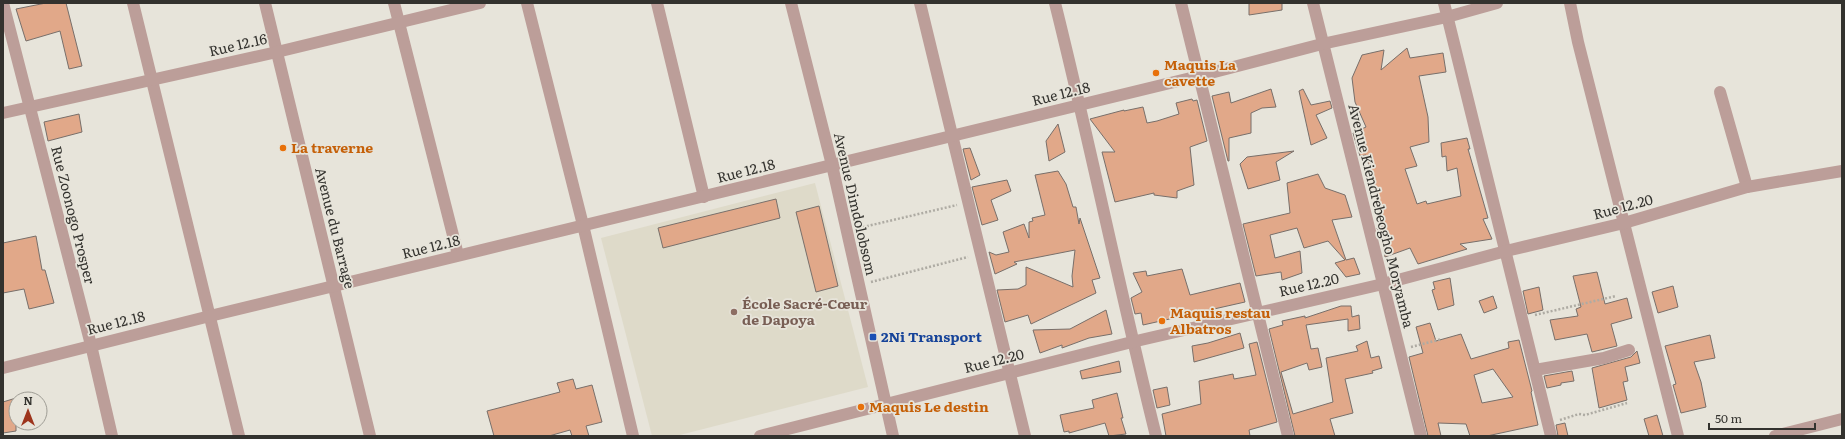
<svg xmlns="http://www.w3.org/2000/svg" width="1845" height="439" font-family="Literata,serif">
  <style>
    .built { fill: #dedac9 }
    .building { fill: #e1a889; stroke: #786f6a; fill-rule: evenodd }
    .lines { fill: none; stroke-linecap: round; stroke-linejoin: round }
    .path { stroke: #aeaba3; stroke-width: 2.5; stroke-dasharray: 2 2; stroke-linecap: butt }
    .minor { stroke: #bc9e99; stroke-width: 12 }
    .food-dot { fill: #e8710a; stroke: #e7e4da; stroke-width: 1.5 }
    .education-dot { fill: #8d6e63; stroke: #e7e4da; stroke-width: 1.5 }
    .transit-dot { fill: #1a4fb4; stroke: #e7e4da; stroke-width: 1.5 }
    .labels { text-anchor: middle; stroke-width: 3.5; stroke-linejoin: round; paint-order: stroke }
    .street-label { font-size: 14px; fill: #33322e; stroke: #e7e4da }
    .food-label { font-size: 14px; font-weight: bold; fill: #c56008; stroke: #e7e4da; text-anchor: start }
    .education-label { font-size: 14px; font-weight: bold; fill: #785e54; stroke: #e7e4da; text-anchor: start }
    .transit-label { font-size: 14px; font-weight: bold; fill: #164399; stroke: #e7e4da; text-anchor: start }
  </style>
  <rect width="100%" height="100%" fill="#e7e4da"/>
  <polygon class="built" points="815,183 868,387 676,436 652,436 601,238"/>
  <g class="building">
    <polygon points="46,3 66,3 82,66 69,69 60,31 26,41 16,9"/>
    <polygon points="1249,3 1282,3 1282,10 1249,15"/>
    <polygon points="1407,48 1410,58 1443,53 1446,72 1419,76 1428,117 1429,142 1410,147 1417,166 1405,169 1417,204 1426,201 1427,204 1461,196 1457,168 1447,171 1446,156 1442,157 1441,143 1467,138 1470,149 1468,149 1488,218 1483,219 1492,239 1460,244 1467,249 1418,264 1410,248 1385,257 1384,246 1377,228 1382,227 1379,206 1380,206 1366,155 1360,156 1353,133 1366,127 1355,102 1352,78 1362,55 1384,50 1381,70"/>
    <polygon points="1271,89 1276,107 1262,108 1251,113 1251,133 1229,138 1229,161 1228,161 1212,96 1229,92 1231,103"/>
    <polygon points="1303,89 1311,105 1330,101 1332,108 1316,115 1327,138 1311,145 1299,91"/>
    <polygon points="1192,99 1193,101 1197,100 1207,141 1190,147 1194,185 1177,191 1177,198 1154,195 1154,193 1115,202 1102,152 1115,152 1090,119 1124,110 1124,111 1143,107 1147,123 1157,121 1179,114 1176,103"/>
    <polygon points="79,114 82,132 48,141 44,122"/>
    <polygon points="1058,124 1065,152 1049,161 1046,141"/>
    <polygon points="970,148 980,175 971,180 963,149"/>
    <polygon points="1294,151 1276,162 1280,180 1248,189 1240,164 1247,157"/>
    <polygon points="1058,171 1066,184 1073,207 1076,207 1079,224 1080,218 1100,278 1092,280 1096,293 1031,324 1028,315 1005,322 997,290 1018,289 1026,285 1026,267 1073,287 1072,276 1075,250 1014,262 1017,264 995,274 989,252 996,255 1009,252 1003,232 1024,224 1029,238 1029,222 1033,221 1032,218 1045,215 1035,175"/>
    <polygon points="1318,174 1325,188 1345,195 1352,217 1332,220 1346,260 1354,258 1360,274 1346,277 1335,263 1345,260 1328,241 1304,248 1297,228 1270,235 1275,258 1300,251 1302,273 1282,280 1281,272 1256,276 1243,224 1290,213 1287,183"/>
    <polygon points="1007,180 1011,191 991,200 998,220 982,225 972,187"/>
    <polygon points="776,199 780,218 663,248 658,228"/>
    <polygon points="819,206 838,286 816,292 796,212"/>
    <polygon points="36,236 42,270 45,270 54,303 29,309 24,289 3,293 3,243"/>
    <polygon points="1182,269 1190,295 1240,283 1245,302 1143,325 1141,313 1135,314 1131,298 1142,292 1133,273 1146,271 1147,276"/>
    <polygon points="1597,272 1605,304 1627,298 1632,318 1611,324 1617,346 1592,352 1587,334 1555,340 1550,320 1578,316 1576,309 1581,307 1573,276"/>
    <polygon points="1450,278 1454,305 1438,310 1432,290 1435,289 1433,282"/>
    <polygon points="1673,286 1678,307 1658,313 1652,292"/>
    <polygon points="1539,287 1543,310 1528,314 1523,291"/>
    <polygon points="1493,296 1497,308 1484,313 1479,301"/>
    <polygon points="1341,306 1351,306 1352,317 1359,315 1360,329 1348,331 1348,319 1306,325 1311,349 1318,348 1322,367 1309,370 1307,363 1281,372 1293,414 1333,402 1326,358 1358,351 1356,346 1367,341 1371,358 1379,356 1382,368 1372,371 1373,373 1345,379 1353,413 1330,419 1335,436 1295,436 1269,329 1283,325 1282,321 1305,316 1305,318"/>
    <polygon points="1106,310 1112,334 1089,338 1062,348 1062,345 1040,353 1033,330 1070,329"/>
    <path d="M1430 323 1436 341 1461 334 1471 359 1509 348 1508 342 1519 340 1532 391 1531 392 1538 425 1487 436H1470L1466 424 1438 423 1441 436H1428L1409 357 1423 353 1416 327ZM1493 369 1513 397 1482 403 1474 375Z"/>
    <polygon points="1240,333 1244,348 1194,362 1192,346 1208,343"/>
    <polygon points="1710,335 1715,358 1694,362 1701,382 1706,407 1681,413 1673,385 1676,384 1665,346"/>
    <polygon points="1257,342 1277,422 1249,430 1250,436 1166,436 1162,414 1201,404 1199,381 1233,374 1234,379 1256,375 1249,344"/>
    <polygon points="1637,351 1640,363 1625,367 1628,381 1623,382 1627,400 1599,408 1592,368 1631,357"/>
    <polygon points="1119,361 1121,372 1082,379 1080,371"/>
    <polygon points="1572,371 1574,381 1561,383 1561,385 1547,388 1544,376"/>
    <polygon points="573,379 576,389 592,385 602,422 586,426 589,436 572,436 570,430 549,436 494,436 487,411 560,392 557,383"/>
    <polygon points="1167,387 1170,405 1157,408 1153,390"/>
    <polygon points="1117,393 1123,418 1121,418 1126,434 1109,436 1105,423 1069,433 1069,431 1064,432 1060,415 1094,408 1092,400"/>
    <polygon points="16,398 16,431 3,433 3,402"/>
    <polygon points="1657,415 1663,436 1649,436 1644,419"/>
    <polygon points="1565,423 1568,436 1558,436 1556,425"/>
  </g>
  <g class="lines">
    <g class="path">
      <polyline points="859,228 957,205"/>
      <polyline points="871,282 968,257"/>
      <polyline points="1535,315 1616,296"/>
      <polyline points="1411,347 1442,339"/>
      <polyline points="1560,420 1579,414 1585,415 1627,403"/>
    </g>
    <g class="minor">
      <polyline points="3,3 91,345 112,436"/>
      <polyline points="133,3 239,436"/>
      <polyline points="265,3 370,436"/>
      <polyline points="394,3 458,255"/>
      <polyline points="527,3 583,225 633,436"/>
      <polyline points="657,3 704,197"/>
      <polyline points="791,3 832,165 893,436"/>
      <polyline points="920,3 1025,436"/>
      <path d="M1055 3C1091 147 1120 292 1156 436"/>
      <polyline points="1181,3 1288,436"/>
      <polyline points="1313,3 1421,436"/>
      <polyline points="1444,3 1551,436"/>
      <polyline points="1570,3 1578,42 1678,436"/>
      <polyline points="1720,92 1747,187"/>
      <polyline points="3,113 277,52 480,3"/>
      <polyline points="3,368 210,316 1199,76 1322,44 1447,17 1497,3"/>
      <polyline points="1535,370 1604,358 1629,350"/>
      <polyline points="760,436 1132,342 1383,284 1506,251 1624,223 1747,187 1842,171"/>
      <polyline points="1775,436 1842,419"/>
    </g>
  </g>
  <g class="food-dot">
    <circle cx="1156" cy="73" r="4"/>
    <circle cx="283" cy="148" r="4"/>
    <circle cx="1162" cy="321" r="4"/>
    <circle cx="861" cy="407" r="4"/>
  </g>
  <circle class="education-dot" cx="734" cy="312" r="4"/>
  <rect class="transit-dot" x="869" y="333" width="8" height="8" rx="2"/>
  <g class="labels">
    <g class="street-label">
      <text transform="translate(238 45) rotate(-13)" y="5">Rue 12.16</text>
      <text transform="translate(1061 94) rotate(-14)" y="5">Rue 12.18</text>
      <text transform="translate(746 171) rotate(-14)" y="5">Rue 12.18</text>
      <text transform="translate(855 204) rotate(77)" y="5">Avenue Dimdolobsom</text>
      <text transform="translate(1623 207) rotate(-15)" y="5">Rue 12.20</text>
      <text transform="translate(73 215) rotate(76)" y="5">Rue Zoonogo Prosper</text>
      <text transform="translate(1381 216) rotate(76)" y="5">Avenue Kiendrebeogho Moryamba</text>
      <text transform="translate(335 228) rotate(76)" y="5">Avenue du Barrage</text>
      <text transform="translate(431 247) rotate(-14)" y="5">Rue 12.18</text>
      <text transform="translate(1309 285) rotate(-13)" y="5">Rue 12.20</text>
      <text transform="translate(116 323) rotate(-14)" y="5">Rue 12.18</text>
      <text transform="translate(994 361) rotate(-14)" y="5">Rue 12.20</text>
    </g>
    <g class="food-label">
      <text x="1164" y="70">Maquis La<tspan x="1164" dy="16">cavette</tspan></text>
      <text x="291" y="153">La traverne</text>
      <text x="1170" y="318">Maquis restau<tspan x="1170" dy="16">Albatros</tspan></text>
      <text x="869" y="412">Maquis Le destin</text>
    </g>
    <g class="education-label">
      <text x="742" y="309">École Sacré-Cœur<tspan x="742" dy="16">de Dapoya</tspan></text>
    </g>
    <g class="transit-label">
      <text x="881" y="342">2Ni Transport</text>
    </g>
  </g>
  <rect width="1845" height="439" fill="none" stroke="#33322e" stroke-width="8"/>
  <g transform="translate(28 411)"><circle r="19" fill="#e7e4da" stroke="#9f9d95"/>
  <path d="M0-3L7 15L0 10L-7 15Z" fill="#9d341c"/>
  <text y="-6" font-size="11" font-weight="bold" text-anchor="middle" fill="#33322e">N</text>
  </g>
  <path d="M1709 423v6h106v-6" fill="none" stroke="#33322e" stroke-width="2"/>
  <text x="1715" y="423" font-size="12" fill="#33322e" stroke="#e7e4da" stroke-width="3" paint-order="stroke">50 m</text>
</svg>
